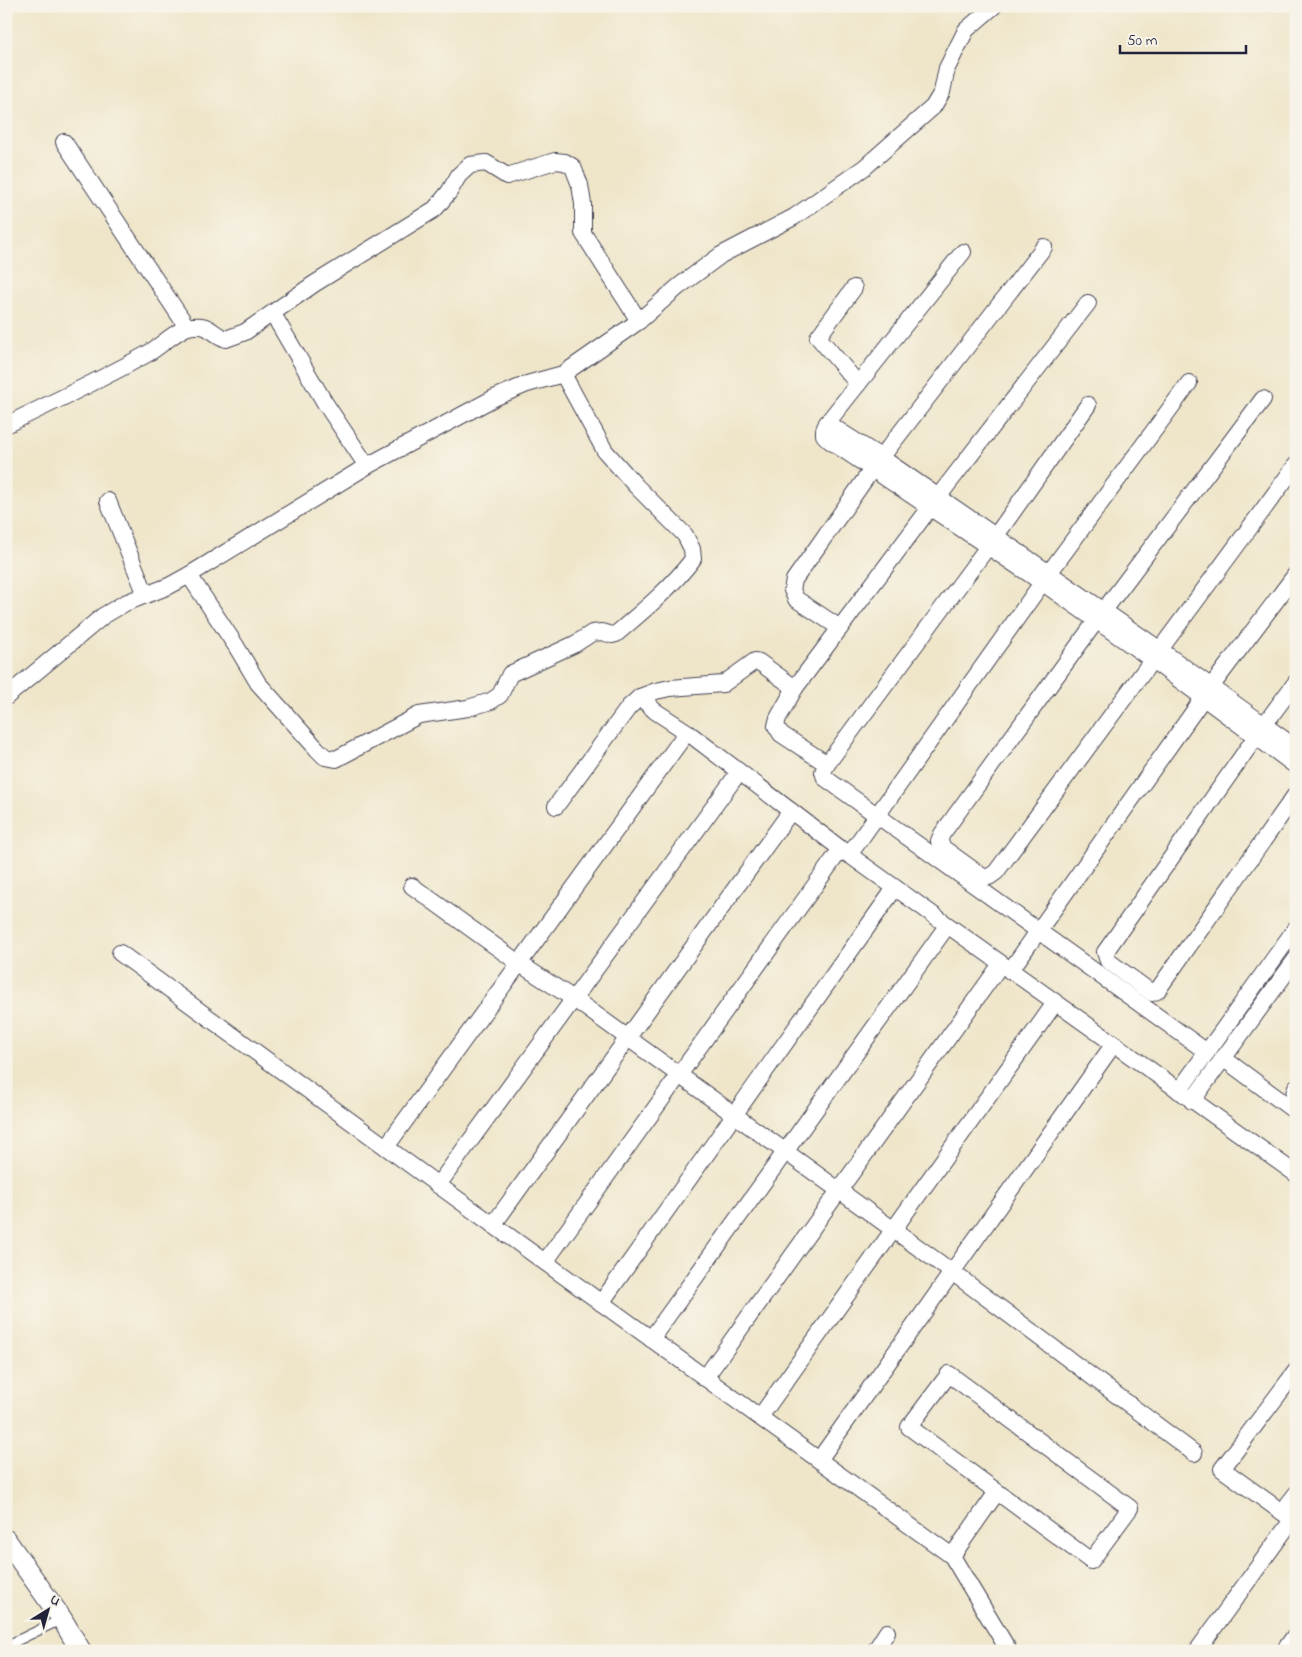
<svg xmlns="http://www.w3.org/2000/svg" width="1302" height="1657" font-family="'Indie Flower',sans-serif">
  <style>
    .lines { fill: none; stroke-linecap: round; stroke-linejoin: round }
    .service-casing { stroke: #413f50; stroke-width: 11 }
    .minor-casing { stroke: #413f50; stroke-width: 18 }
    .tertiary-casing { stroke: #413f50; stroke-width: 22 }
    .service { stroke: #fff; stroke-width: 9 }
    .minor { stroke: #fff; stroke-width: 16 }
    .tertiary { stroke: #fff; stroke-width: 20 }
  </style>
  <rect width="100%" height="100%" fill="#f7f3e8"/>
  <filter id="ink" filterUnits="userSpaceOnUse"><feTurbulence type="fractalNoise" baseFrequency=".02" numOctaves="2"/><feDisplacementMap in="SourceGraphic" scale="10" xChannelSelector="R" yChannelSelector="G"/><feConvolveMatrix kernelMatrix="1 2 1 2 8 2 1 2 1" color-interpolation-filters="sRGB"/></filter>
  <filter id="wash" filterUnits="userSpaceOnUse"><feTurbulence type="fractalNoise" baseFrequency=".0096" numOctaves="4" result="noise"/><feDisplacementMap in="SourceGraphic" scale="20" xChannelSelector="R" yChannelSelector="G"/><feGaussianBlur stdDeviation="1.12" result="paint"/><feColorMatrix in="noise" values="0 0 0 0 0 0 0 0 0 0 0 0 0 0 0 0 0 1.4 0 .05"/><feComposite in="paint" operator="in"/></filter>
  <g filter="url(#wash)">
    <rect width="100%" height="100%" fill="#efe6ca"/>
  </g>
  <g filter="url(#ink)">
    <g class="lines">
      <g class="service-casing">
        <polyline id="service" points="6,1646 62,1619"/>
      </g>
      <g class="minor-casing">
        <g id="minor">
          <polyline points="64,142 187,327"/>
          <polyline points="854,288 818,337 858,384"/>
          <polyline points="1088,303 938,497 795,688 778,718 776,726 781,734 827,764 995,537 1088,405"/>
          <polyline points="273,314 325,403 367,466"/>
          <polyline points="1263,399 1096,621 942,834 939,841 943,848 983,877 989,877 996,872 1296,465"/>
          <polyline points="827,423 963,252"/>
          <path d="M6 425C53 402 101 380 147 354 158 348 177 330 188 327 211 322 209 333 226 339L245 332 314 284 435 209 449 192 459 175 470 165 486 163 507 176 555 161 565 162 573 167 580 185 583 204V233L639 321"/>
          <polyline points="108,501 146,595"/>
          <path d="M189 575 236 646 258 683 317 749 325 757 336 759 419 715 468 708 491 701 500 695 510 674 575 644 592 633 602 632 612 635 616 634C643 611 671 588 693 559L692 549 685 535 636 486 605 451 563 374"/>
          <polyline points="840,628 796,599 792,590 794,580 873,468 1044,247"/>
          <polyline points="1296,682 1264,725 1108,948 1105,952 1108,961 1152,993 1157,991 1296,794"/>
          <polyline points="6,697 103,616 125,603 169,586 189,575 367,466 494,398 527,384 563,374 639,321 678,287 721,255 794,217 865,167 933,107 942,92 947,68 966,30 994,6"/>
          <polyline points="640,697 656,691 670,688 723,684 755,661 759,662 795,688"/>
          <polyline points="1296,748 1159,649 882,458 827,423 824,430 824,435 829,440 1043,583 1151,659 1296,766"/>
          <polyline points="827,764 823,772 825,778 1207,1052"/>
          <polyline points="556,806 629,707 640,697 655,711 687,732 841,849 1296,1174"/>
          <polyline points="849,855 1049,573 1189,383"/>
          <polyline points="412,886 520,964 574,999 952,1272 1194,1453"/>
          <polyline points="120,953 438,1185 952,1556 1009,1651"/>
          <polyline points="1010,971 1211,687 1296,574"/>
          <polyline points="1223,1058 1296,1112"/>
          <polyline points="1296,1087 1294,1094 1296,1098"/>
          <polyline points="1179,1091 1296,928"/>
          <polyline points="1192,1101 1296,959"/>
          <polyline points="386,1147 687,732"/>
          <polyline points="438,1185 739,772"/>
          <polyline points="493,1225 791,811"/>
          <polyline points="545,1262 841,849"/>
          <polyline points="601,1303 895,888"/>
          <polyline points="651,1339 947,926"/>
          <polyline points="1296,1371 1222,1469 1296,1522"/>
          <polygon points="949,1374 1130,1508 1091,1561 909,1427"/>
          <polyline points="705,1378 1001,964"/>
          <polyline points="760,1417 1055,1003"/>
          <polyline points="819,1460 1113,1045"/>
          <polyline points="1282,1512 1296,1494"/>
          <polyline points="952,1556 997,1492"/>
          <polyline points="875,1651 887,1632"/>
          <polyline points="1197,1651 1292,1520"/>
          <polyline points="1284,1651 1296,1634"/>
        </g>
      </g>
      <g class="tertiary-casing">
        <polyline id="tertiary" points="6,1540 62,1619 81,1651"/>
      </g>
      <use href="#service" class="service"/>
      <use href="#minor" class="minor"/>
      <use href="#tertiary" class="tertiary"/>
    </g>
  </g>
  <rect width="1302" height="1657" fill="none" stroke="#f7f3e8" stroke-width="25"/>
  <g transform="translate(48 1610) rotate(37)" stroke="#f7f3e8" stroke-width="4" paint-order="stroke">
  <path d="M0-4L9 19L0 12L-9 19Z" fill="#22223b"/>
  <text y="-8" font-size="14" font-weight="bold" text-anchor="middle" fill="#22223b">U</text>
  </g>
  <path d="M1120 45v8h126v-8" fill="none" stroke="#22223b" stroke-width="2.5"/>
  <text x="1127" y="45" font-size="15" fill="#22223b" stroke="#f7f3e8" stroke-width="4" paint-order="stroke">50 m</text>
</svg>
